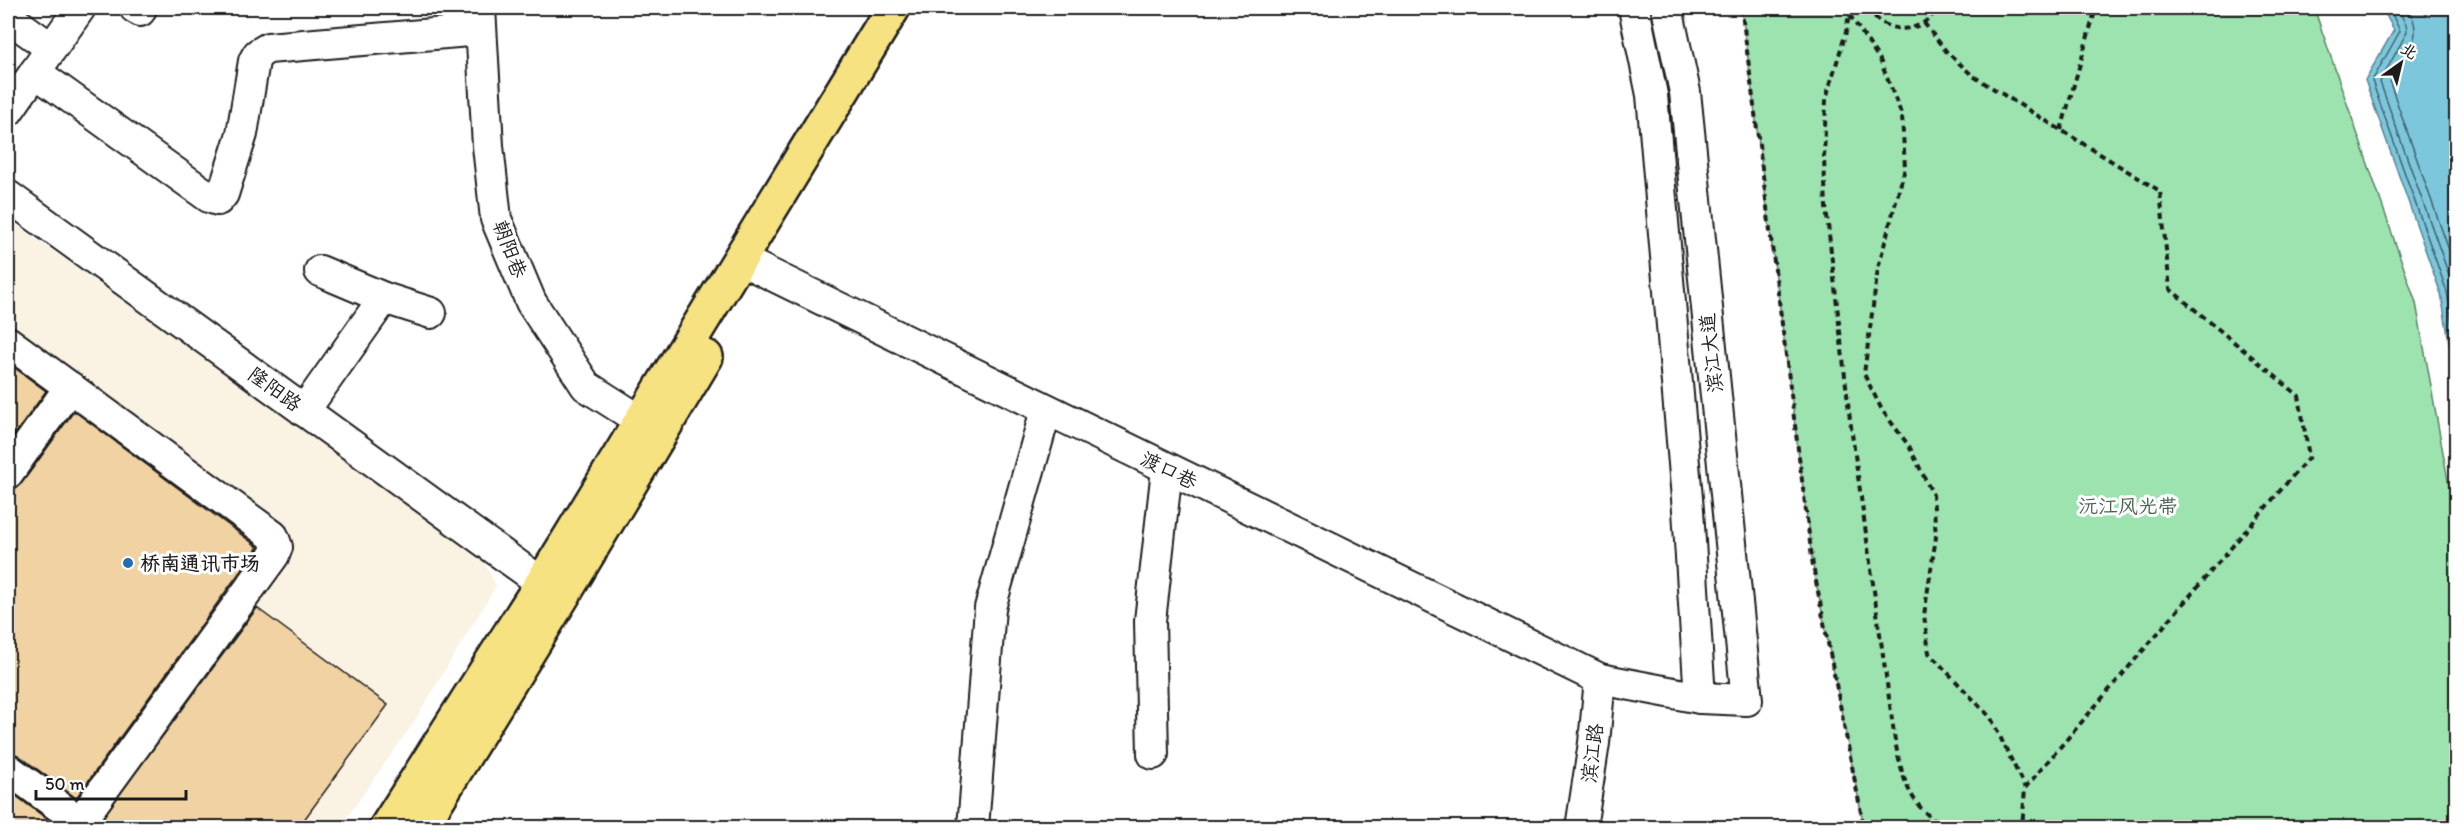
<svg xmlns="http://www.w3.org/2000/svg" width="2464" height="835" font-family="Itim,'LXGW WenKai TC',sans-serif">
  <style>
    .built { fill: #faf2e3 }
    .green { fill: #9ce3b0; stroke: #5c8066; stroke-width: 1.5 }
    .water { fill: #7dc7dd; stroke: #568390; stroke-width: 1.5 }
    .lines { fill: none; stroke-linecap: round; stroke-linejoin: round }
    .shore { stroke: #436069; stroke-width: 1.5 }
    .building { fill: #f0d2a3; stroke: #1c1c1c; stroke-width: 1.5 }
    .minor-casing { stroke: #1c1c1c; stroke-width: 34 }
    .major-casing { stroke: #1c1c1c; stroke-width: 38 }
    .path { stroke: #1c1c1c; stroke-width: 4; stroke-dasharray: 6 4.5; stroke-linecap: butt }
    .minor { stroke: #fff; stroke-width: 30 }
    .major { stroke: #f6e281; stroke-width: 33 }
    .poi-dot { fill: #1f6fb2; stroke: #fff; stroke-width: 2 }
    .labels { text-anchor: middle; stroke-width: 6; stroke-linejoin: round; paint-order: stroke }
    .street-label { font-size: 20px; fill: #1c1c1c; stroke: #fff }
    .park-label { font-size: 20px; fill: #496250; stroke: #fff }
    .poi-label { font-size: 20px; font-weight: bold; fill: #1c1c1c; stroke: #fff; text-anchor: start }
  </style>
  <rect width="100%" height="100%" fill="#fff"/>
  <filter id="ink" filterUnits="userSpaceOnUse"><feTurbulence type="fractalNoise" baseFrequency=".0167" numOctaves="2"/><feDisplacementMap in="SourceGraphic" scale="12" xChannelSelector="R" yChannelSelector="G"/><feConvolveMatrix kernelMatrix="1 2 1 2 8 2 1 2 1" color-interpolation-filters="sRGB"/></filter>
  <g filter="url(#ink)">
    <polygon class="built" points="8,219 482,558 496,586 412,725 340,827 8,827"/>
    <polygon class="green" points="1740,8 2314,8 2416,303 2456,525 2456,827 1864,827 1813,566 1743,20"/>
    <polygon class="water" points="2382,8 2456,8 2456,382 2441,294 2365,80 2394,30"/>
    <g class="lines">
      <g class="shore">
        <polyline points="2389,8 2400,31 2372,81 2447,292 2456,347"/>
        <polyline points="2397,8 2406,24 2407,32 2380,82 2454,289 2456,303"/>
        <path d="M2408 8C2427 42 2403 52 2390 83L2456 270"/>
      </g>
    </g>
    <g class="building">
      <polygon points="8,363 46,391 8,444"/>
      <polygon points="74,411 258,547 76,798 18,755 8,752 8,490 16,488 22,483"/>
      <polygon points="257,608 388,705 298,828 95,828"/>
      <polygon points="8,790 59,828 8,828"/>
    </g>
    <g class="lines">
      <g class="minor-casing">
        <g id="minor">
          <polyline points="135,8 140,11"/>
          <polyline points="480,8 488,146 496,219 531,302 586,386 660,433"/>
          <polyline points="1634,8 1652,95 1688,510 1700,698"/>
          <polyline points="8,17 51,48"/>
          <polyline points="35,72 80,8"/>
          <polyline points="8,111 35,72 209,197 218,200 223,194 242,134 254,61 258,54 268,48 481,30"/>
          <polyline points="8,196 542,583"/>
          <polyline points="739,259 1600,679 1700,698 1747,700 1685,92 1667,8"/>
          <polyline points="320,271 384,298 431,313"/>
          <polyline points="8,342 273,536 277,547 274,555 87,812 80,817 72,816 8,769"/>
          <polyline points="304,411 384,298"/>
          <polyline points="8,473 70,387"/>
          <polyline points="1153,754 1150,621 1167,469"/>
          <polyline points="973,828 990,608 1046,410"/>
          <polyline points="1581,828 1594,743 1600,679"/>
        </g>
      </g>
      <g class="major-casing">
        <g id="major">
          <polyline points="386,828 542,583 893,8"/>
          <polyline points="420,828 562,597 706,357"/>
        </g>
      </g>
      <g class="path">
        <polyline points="1740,8 1743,20 1813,566 1864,828"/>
        <polyline points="1842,8 1849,14 1880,60 1902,116 1905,168 1878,268 1864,374 1882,410 1909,446 1933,495 1936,537 1924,615 1929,653 1991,718 2025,788"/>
        <path d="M1850 8 1846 32 1826 98 1824 158 1826 207 1849 412 1895 741C1903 781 1909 806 1946 828"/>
        <path d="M1868 8C1884 35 1922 36 1937 8"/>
        <polyline points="1924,23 1946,51 1973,76 2160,191 2170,289 2299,396 2309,457 2025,788 2022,828"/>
        <polyline points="2061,130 2096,8"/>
      </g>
      <use href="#minor" class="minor"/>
      <use href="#major" class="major"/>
    </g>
  </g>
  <circle class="poi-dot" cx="128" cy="563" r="6"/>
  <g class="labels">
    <g class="street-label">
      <text transform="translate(510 249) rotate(69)" y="7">朝阳巷</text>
      <text transform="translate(1711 353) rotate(-96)" y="7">滨江大道</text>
      <text transform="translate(275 389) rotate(36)" y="7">隆阳路</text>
      <text transform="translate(1169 470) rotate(26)" y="7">渡口巷</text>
      <text transform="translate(1592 753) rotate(-83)" y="7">滨江路</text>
    </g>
    <g class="park-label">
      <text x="2128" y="513">沅江风光带</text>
    </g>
    <g class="poi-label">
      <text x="140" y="570">桥南通讯市场</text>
    </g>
  </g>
  <rect width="2464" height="835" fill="none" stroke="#fff" stroke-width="30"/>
  <rect x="15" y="15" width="2434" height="805" fill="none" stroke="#1c1c1c" stroke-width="2" filter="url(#ink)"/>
  <g transform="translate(2401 63) rotate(34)" stroke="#ffffff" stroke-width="4.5" paint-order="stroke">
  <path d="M0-4.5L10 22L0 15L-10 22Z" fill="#1c1c1c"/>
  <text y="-9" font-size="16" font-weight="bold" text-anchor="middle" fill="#1c1c1c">北</text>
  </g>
  <path d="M36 790v9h150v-9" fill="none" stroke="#1c1c1c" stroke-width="3"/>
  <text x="45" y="790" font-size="18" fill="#1c1c1c" stroke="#ffffff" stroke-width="4.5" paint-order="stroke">50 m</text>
</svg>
